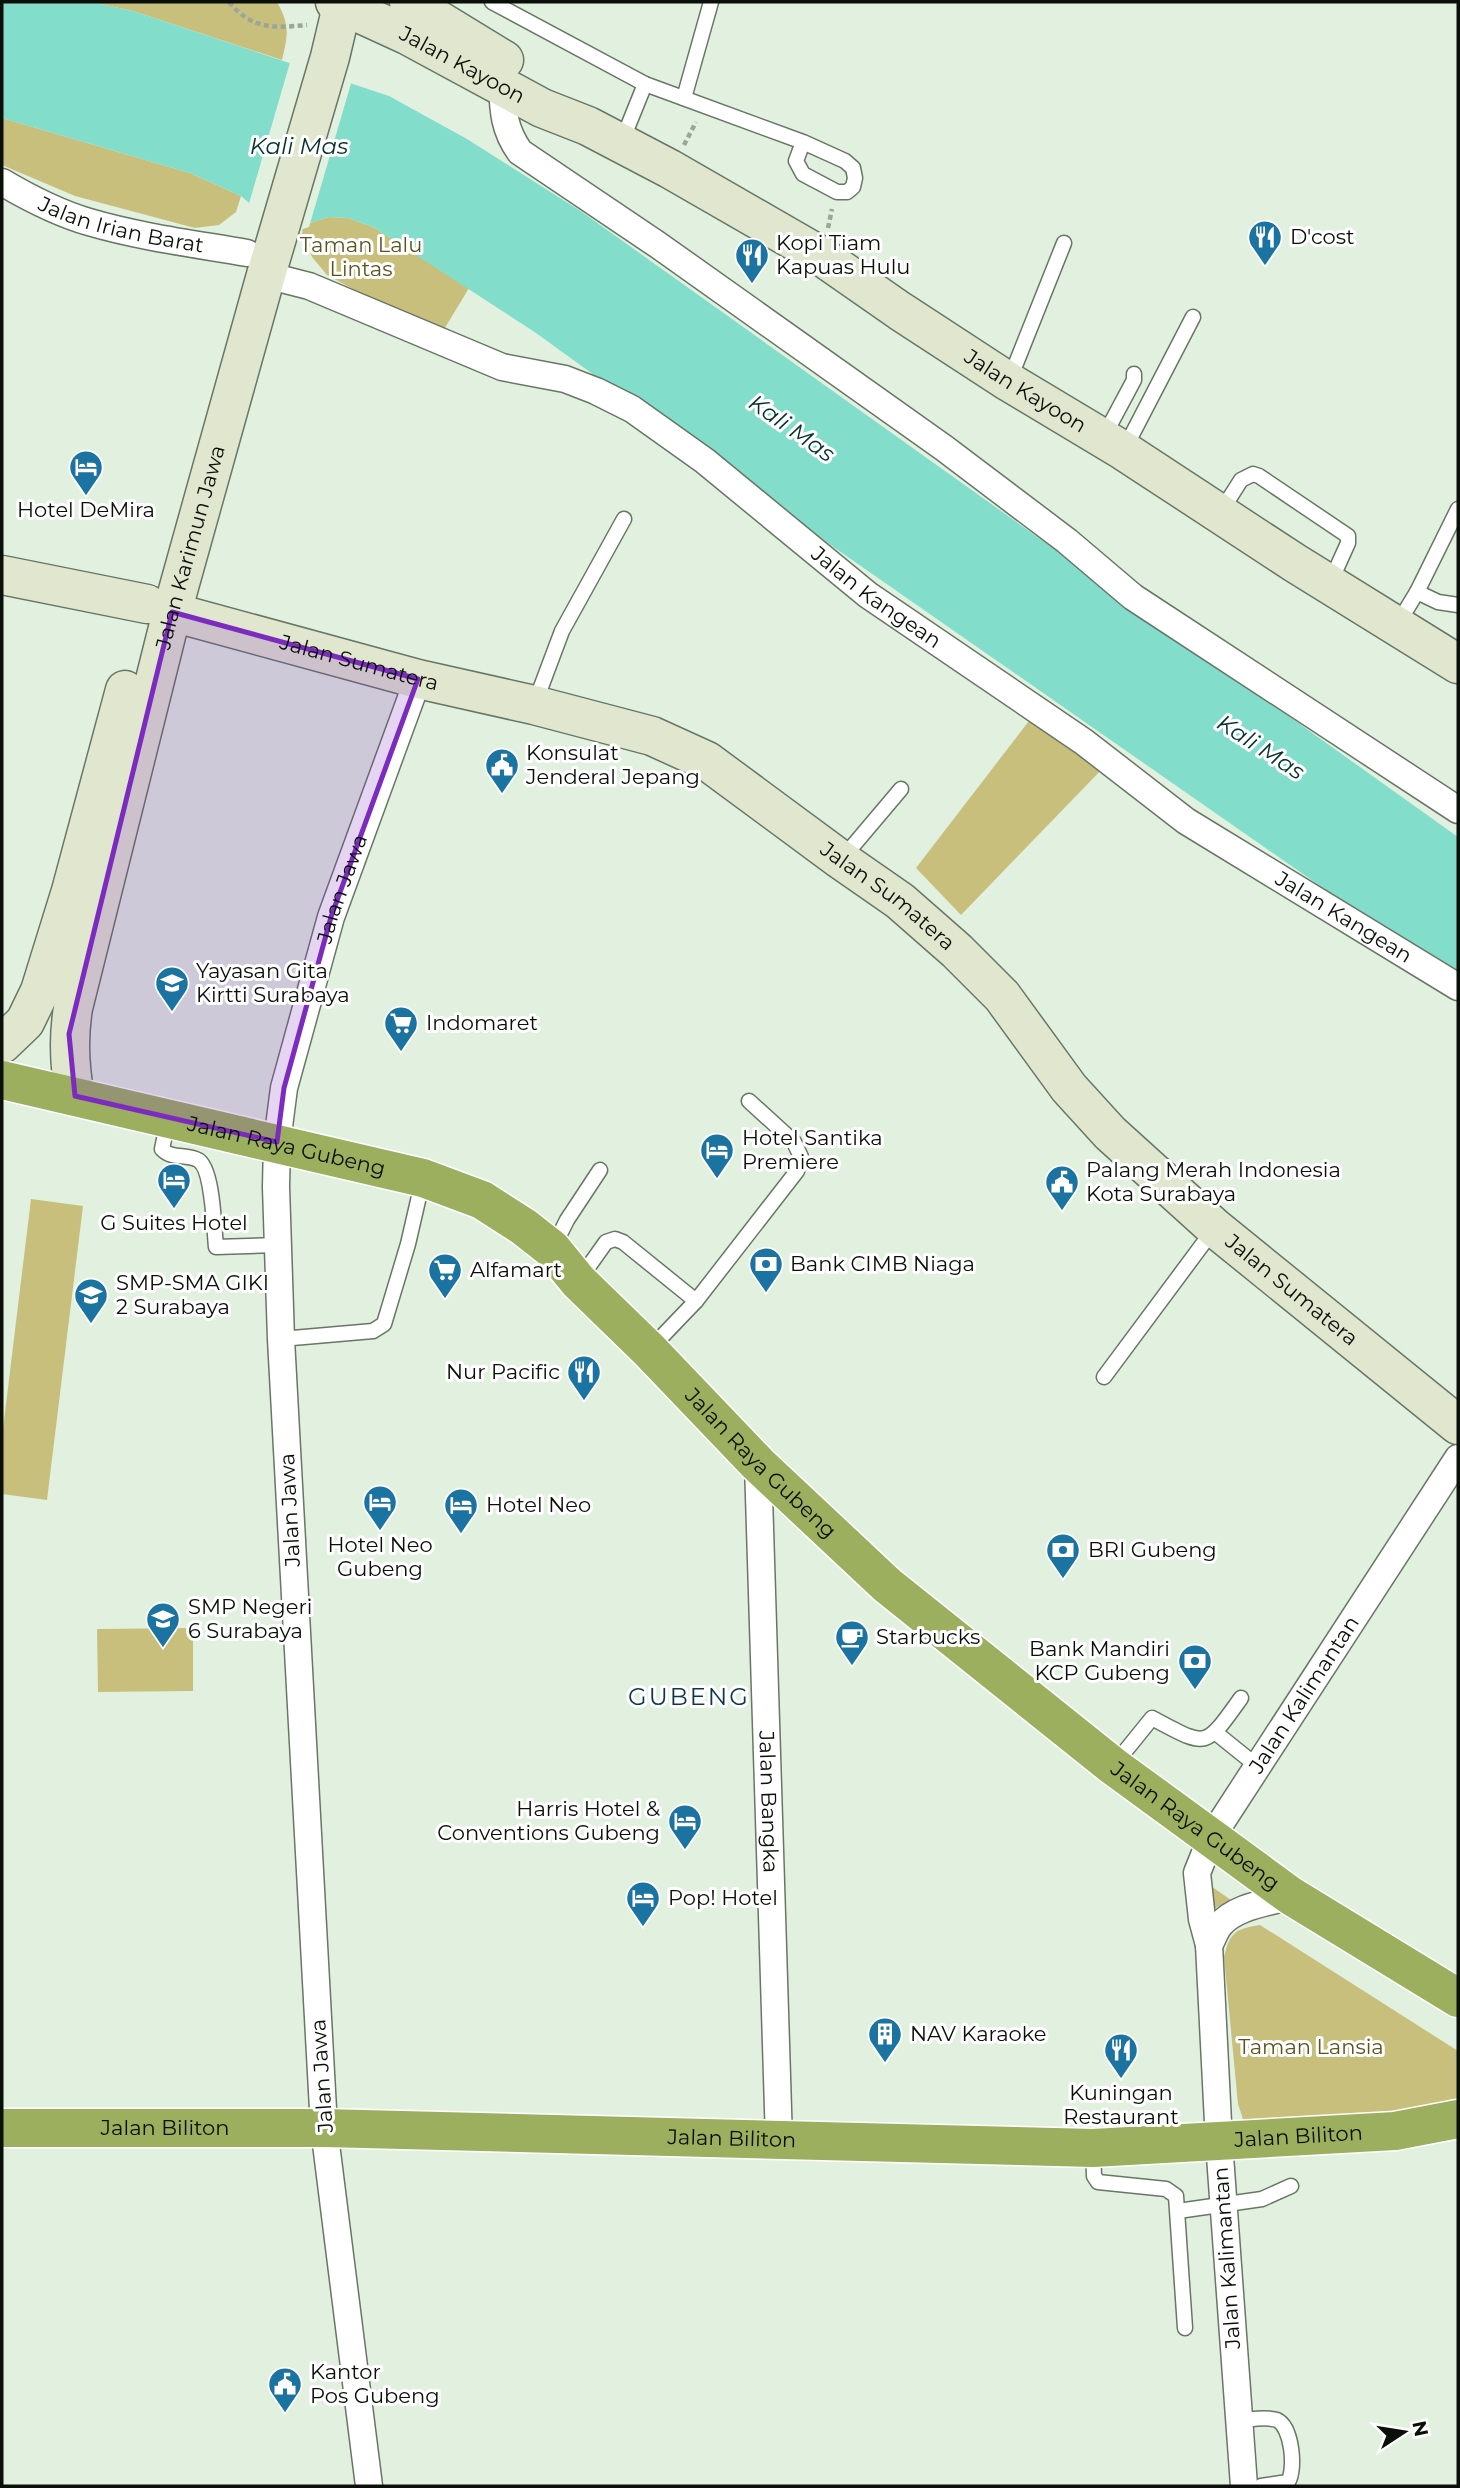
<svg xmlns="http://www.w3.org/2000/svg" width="1460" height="2488" font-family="Montserrat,sans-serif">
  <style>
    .green { fill: #c9bf7c }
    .water { fill: #82ddcb }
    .pier { fill: #e2f1df }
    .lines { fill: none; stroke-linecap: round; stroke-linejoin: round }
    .lane-casing { stroke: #687666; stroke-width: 17 }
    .street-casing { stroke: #687666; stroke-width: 29 }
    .secondary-casing { stroke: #687666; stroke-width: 41 }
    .highway-casing { stroke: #fff; stroke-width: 41 }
    .path { stroke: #9aa698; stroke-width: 4.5; stroke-dasharray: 5 3.5; stroke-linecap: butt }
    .lane { stroke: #fff; stroke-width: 14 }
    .street { stroke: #fff; stroke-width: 26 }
    .secondary { stroke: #e1e7cf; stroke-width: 38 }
    .highway { stroke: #9baf5f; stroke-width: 38 }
    .marked { fill: #7b2cbf; fill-opacity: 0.2; stroke: #7b2cbf; stroke-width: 5; stroke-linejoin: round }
    .labels { text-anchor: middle; stroke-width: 6; stroke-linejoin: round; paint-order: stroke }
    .street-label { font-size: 21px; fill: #0a0f09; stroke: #fff }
    .poi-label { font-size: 21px; fill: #0a0f09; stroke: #fff; text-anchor: start }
    .park-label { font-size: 21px; fill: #5c5420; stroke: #fff }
    .water-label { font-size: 23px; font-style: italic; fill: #05322b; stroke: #fff }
    .quarter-label { font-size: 24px; letter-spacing: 2px; fill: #0d354c; stroke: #fff }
  </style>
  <rect width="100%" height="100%" fill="#e2f1df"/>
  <g class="green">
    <path d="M91 2H277C290 25 288 35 282 60L133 11Z"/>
    <polygon points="2,118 190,173 241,196 236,212 219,225 195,228 75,196 2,165"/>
    <polygon points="329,217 348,218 373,227 469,288 440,336 327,275 312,257 302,234 303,225"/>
    <polygon points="1032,717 1107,764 961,915 916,868"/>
    <polygon points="31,1199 83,1206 47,1500 2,1494 2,1437"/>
    <polygon points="193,1628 193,1691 98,1692 97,1629"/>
    <polygon points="1208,1884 1231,1900 1206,1913"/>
    <path d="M1260 1925 1458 2051V2106L1257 2132 1245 2125 1238 2104 1224 1957C1230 1932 1235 1929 1260 1925Z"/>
  </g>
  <polygon class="water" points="2,2 91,2 133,11 389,96 467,139 582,212 1458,837 1458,982 789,516 536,333 373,227 348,218 329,217 303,225 263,215 241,196 190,173 2,118"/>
  <polygon class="pier" points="291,59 352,80 309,227 303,229 258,216 248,207"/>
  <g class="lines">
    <g class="lane-casing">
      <g id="lane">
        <polyline points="492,2 645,84 803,142 845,161 853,168 855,178 853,187 847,192 837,192 803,174 796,161 803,142"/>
        <polyline points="684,98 711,2"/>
        <polyline points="622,141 645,84"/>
        <polyline points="1009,381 1064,243"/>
        <polyline points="1103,438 1134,380 1134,374"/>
        <polyline points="1124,450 1193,317"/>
        <polyline points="1220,513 1241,480 1253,474 1259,476 1348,536 1348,543 1330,583"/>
        <polyline points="1417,592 1438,602 1458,605"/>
        <polyline points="1397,625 1417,592 1458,509"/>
        <polyline points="535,703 562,631 624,519"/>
        <polyline points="841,860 901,789"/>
        <path d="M168 1120 162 1149C172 1160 186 1153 198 1160 213 1168 214 1229 216 1247L277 1245"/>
        <polyline points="553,1248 567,1220 600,1170"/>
        <polyline points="579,1280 606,1242 615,1239 623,1242 696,1301 650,1349"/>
        <polyline points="696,1301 797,1171 801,1157 794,1142 749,1101"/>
        <polyline points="281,1339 373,1331 384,1324 408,1244 423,1179"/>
        <polyline points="1104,1377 1214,1229"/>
        <polyline points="1216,1733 1257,1766"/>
        <path d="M1114 1765 1152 1718C1207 1747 1204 1750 1241 1698"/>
        <polyline points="1093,2150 1094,2176 1098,2182 1166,2189 1176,2196 1185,2328"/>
        <polyline points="1178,2211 1262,2199 1291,2186"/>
        <path d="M1238 2420C1249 2420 1266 2416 1277 2420 1292 2427 1296 2469 1288 2482L1261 2486"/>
      </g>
    </g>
    <g class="street-casing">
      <g id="street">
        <path d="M502 85C503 111 504 130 520 152L658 245 944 448 1067 541 1133 597 1458 810"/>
        <path id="s1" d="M2 182C29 198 58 213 89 222 140 237 195 244 247 253"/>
        <path id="s2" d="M266 275 309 286 502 367 565 379 596 391 632 409 705 461 868 595 1084 742 1186 821 1458 987"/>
        <path id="s3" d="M758 1464 779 2141"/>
        <path d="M1209 1945C1213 1939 1215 1931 1220 1925 1236 1906 1268 1903 1291 1896"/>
        <path id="s4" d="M369 2486 324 2128 281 1339 276 1187 277 1142 284 1088 331 917 418 679"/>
        <path id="s5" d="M1244 2486 1219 2142 1209 1945 1202 1919 1197 1873 1211 1838 1458 1458"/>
      </g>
    </g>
    <g class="secondary-casing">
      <g id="secondary">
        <path id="s6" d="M335 2 407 35 542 108 588 126 670 169 821 256 900 311 1009 382 1124 451 1295 563 1458 664"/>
        <polyline points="409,2 504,60"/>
        <polyline points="2,575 147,604"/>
        <path id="s7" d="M172 612 418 679 534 705 652 736 707 761 841 860 900 901 957 951 1002 996 1069 1088 1110 1133 1215 1228 1458 1425"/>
        <polyline points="2,1044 25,1022 40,991 71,891 125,690"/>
        <path id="s8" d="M75 1096C69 1065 68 1039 73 1008L172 612 266 275 330 57 343 2"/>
      </g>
    </g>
    <g class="highway-casing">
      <g id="highway">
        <path id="s9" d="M2 1080 423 1178 482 1200 524 1227 552 1249 578 1281 649 1350 758 1464 887 1585 1113 1766 1291 1896 1458 1998"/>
        <path id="s10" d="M2 2128H324L1093 2148 1395 2131 1458 2119"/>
      </g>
    </g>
    <g class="path">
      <path d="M229 2C252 30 275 28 307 25"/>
      <polyline points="684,145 696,122"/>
      <polyline points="828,228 832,209"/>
    </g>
    <use href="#lane" class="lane"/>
    <use href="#street" class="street"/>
    <use href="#secondary" class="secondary"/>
    <use href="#highway" class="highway"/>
  </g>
  <path class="marked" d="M172 612 418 679 331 917 284 1088 277 1142 75 1096 69 1034Z"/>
  <defs>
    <g id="restaurant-pin" transform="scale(1.75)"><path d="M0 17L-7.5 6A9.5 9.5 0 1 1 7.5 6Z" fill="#1b73a2" stroke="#fff"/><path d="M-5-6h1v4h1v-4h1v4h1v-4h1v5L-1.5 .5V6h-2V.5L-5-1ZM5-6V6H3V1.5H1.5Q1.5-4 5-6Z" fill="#fff"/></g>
    <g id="hotel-pin" transform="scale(1.75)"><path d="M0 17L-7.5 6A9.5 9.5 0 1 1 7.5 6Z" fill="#1b73a2" stroke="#fff"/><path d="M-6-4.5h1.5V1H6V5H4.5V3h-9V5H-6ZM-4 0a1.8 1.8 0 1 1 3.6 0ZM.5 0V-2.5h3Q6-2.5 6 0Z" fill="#fff"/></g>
    <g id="civic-pin" transform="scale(1.75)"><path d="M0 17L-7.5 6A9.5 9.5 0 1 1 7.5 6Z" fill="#1b73a2" stroke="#fff"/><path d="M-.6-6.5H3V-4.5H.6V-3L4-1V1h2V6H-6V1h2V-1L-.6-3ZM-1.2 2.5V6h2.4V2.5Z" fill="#fff"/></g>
    <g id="school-pin" transform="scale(1.75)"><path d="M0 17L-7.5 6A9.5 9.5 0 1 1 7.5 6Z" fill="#1b73a2" stroke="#fff"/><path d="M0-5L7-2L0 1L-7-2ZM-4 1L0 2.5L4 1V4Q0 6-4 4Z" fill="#fff"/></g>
    <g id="supermarket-pin" transform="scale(1.75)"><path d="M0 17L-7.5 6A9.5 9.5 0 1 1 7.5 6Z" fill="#1b73a2" stroke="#fff"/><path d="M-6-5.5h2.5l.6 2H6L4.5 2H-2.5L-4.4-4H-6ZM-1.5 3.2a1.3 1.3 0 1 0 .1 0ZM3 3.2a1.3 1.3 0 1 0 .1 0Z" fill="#fff"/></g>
    <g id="bank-pin" transform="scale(1.75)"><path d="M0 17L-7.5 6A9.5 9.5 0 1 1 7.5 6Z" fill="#1b73a2" stroke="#fff"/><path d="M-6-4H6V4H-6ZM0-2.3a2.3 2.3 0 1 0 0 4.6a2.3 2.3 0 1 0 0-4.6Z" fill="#fff"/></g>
    <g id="cafe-pin" transform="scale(1.75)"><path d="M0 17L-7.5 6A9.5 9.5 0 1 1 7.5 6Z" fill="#1b73a2" stroke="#fff"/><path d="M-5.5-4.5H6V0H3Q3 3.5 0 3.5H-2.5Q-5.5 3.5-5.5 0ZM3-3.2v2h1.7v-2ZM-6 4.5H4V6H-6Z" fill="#fff"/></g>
    <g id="building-pin" transform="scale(1.75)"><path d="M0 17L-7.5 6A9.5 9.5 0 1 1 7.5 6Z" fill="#1b73a2" stroke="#fff"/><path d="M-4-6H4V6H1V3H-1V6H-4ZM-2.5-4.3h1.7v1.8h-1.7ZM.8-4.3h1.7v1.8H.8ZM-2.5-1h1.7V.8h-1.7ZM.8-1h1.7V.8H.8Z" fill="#fff"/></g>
  </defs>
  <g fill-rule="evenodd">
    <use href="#restaurant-pin" x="1265" y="237"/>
    <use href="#restaurant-pin" x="752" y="255"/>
    <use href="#hotel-pin" x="86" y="467"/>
    <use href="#civic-pin" x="502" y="765"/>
    <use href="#school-pin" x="172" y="983"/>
    <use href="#supermarket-pin" x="401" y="1023"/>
    <use href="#hotel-pin" x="717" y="1150"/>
    <use href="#hotel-pin" x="174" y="1180"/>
    <use href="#civic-pin" x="1062" y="1182"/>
    <use href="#bank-pin" x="766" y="1264"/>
    <use href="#supermarket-pin" x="445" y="1270"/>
    <use href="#school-pin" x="91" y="1295"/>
    <use href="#restaurant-pin" x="584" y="1372"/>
    <use href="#hotel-pin" x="380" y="1502"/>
    <use href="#hotel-pin" x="461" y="1505"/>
    <use href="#bank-pin" x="1063" y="1550"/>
    <use href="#school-pin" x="163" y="1619"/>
    <use href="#cafe-pin" x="852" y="1637"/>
    <use href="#bank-pin" x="1195" y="1661"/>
    <use href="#hotel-pin" x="685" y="1821"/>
    <use href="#hotel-pin" x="643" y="1898"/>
    <use href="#building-pin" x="885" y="2034"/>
    <use href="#restaurant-pin" x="1121" y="2050"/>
    <use href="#civic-pin" x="285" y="2384"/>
  </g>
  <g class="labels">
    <g class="street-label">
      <text dy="7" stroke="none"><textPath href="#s6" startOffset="142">Jalan Kayoon</textPath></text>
      <text dy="7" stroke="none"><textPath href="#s1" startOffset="128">Jalan Irian Barat</textPath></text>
      <text dy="7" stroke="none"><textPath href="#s6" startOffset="794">Jalan Kayoon</textPath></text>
      <text dy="7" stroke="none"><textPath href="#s8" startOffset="564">Jalan Karimun Jawa</textPath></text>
      <text dy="7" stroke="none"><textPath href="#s2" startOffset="700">Jalan Kangean</textPath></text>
      <text dy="7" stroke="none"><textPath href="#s7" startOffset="194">Jalan Sumatera</textPath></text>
      <text dy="7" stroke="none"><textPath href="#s4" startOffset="1610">Jalan Jawa</textPath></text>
      <text dy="7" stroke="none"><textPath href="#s7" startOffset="782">Jalan Sumatera</textPath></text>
      <text dy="7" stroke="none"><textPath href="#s2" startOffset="1267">Jalan Kangean</textPath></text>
      <text dy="7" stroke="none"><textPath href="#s9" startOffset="292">Jalan Raya Gubeng</textPath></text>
      <text dy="7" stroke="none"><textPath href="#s7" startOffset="1349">Jalan Sumatera</textPath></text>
      <text dy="7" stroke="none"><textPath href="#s9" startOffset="880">Jalan Raya Gubeng</textPath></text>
      <text transform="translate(290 1510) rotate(-93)" y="7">Jalan Jawa</text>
      <text dy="7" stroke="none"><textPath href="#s5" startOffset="824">Jalan Kalimantan</textPath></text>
      <text dy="7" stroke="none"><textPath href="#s3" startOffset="338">Jalan Bangka</textPath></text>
      <text dy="7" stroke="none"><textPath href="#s9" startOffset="1447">Jalan Raya Gubeng</textPath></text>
      <text transform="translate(322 2076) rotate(-94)" y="7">Jalan Jawa</text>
      <text dy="7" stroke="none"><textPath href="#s10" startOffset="163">Jalan Biliton</textPath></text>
      <text dy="7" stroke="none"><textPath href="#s10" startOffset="1297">Jalan Biliton</textPath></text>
      <text dy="7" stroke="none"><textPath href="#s10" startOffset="730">Jalan Biliton</textPath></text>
      <text transform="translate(1227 2258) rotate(-94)" y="7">Jalan Kalimantan</text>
    </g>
    <g class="poi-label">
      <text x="1290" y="244">D'cost</text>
      <text x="776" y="250">Kopi Tiam<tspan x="776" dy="24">Kapuas Hulu</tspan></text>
      <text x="86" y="517" text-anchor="middle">Hotel DeMira</text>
      <text x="526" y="760">Konsulat<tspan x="526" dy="24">Jenderal Jepang</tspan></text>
      <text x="196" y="978">Yayasan Gita<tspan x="196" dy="24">Kirtti Surabaya</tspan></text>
      <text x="426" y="1030">Indomaret</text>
      <text x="742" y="1145">Hotel Santika<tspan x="742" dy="24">Premiere</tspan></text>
      <text x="1086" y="1177">Palang Merah Indonesia<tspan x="1086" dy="24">Kota Surabaya</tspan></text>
      <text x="174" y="1230" text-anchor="middle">G Suites Hotel</text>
      <text x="790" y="1271">Bank CIMB Niaga</text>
      <text x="470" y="1277">Alfamart</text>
      <text x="116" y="1290">SMP-SMA GIKI<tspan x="116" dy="24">2 Surabaya</tspan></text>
      <text x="560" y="1379" text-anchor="end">Nur Pacific</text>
      <text x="486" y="1512">Hotel Neo</text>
      <text x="380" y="1552" text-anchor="middle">Hotel Neo<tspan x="380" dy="24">Gubeng</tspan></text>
      <text x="1088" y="1557">BRI Gubeng</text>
      <text x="188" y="1614">SMP Negeri<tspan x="188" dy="24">6 Surabaya</tspan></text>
      <text x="876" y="1644">Starbucks</text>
      <text x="1170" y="1656" text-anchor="end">Bank Mandiri<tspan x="1170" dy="24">KCP Gubeng</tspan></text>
      <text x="660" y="1816" text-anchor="end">Harris Hotel &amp;<tspan x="660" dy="24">Conventions Gubeng</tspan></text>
      <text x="668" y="1905">Pop! Hotel</text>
      <text x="910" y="2041">NAV Karaoke</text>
      <text x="1121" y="2100" text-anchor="middle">Kuningan<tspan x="1121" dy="24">Restaurant</tspan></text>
      <text x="310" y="2379">Kantor<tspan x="310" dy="24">Pos Gubeng</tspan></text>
    </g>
    <g class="park-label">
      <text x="361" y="252">Taman Lalu<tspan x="361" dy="24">Lintas</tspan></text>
      <text x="1311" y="2054">Taman Lansia</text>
    </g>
    <g class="water-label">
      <text x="299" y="154">Kali Mas</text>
      <text transform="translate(792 428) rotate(35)" y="8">Kali Mas</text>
      <text transform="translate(1261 747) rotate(33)" y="8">Kali Mas</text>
    </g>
    <g class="quarter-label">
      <text x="689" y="1705">GUBENG</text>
    </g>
  </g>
  <rect width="1460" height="2488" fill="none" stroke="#0a0f09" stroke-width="7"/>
  <g transform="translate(1404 2432) rotate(78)" stroke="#ffffff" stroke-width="5" paint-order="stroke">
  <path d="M0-5L12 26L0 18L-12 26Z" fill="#0a0f09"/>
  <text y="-10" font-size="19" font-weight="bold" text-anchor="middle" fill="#0a0f09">N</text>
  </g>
</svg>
